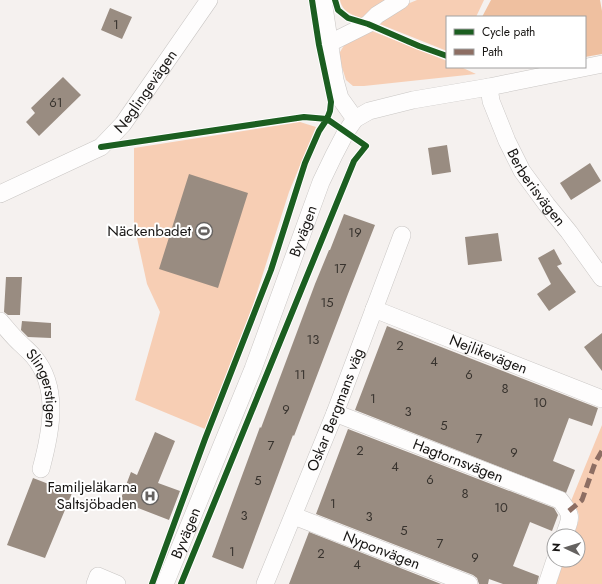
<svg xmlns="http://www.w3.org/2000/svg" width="602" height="584" font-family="Jost,sans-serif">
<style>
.green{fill:#f7ceb4}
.forest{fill:#efc0a0}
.building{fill:#998c81}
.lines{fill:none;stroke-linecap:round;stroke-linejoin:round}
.minor-casing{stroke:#c9c6c4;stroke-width:18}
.minor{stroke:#fefdfd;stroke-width:17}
.quiet{stroke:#8d6e63;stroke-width:5;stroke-dasharray:10 5;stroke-linecap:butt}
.cycleway-casing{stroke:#fff;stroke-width:8}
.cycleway{stroke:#1b5e20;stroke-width:6}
.labels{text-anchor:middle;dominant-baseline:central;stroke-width:4;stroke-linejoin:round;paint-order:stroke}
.number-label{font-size:13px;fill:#38332e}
.street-label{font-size:15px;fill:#171513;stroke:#fff}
.poi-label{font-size:15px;fill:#171513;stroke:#fff;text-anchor:end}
</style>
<rect width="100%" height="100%" fill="#f5f1ef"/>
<path class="green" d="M340 0H388L363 19C353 15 342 12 340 0Z
M417 0H484L476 17H447V51L377 23 400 7Z
M367 29 447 61V67H461L476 74 364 86H353L346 80 339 58 340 52 346 42Z
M300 122 316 127 289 192 252 308 205 429 135 400 160 312 147 284 134 224V148Z
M602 425V584H554L564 560H578V536H573C579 520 583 515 571 501Z"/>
<path class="forest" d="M491 0H600L602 11V54L585 57V17H482Z"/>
<path class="building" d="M110 8 132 17 122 39 101 30Z
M63 77 81 95 39 136 26 122 35 113 31 108Z
M447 145 451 172 432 175 428 148Z
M590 163 601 181 571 200 560 183Z
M189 174 248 193 218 288 159 269Z
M344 214 375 225 348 294 294 436 293 435 243 569 212 557 260 427 261 428 315 284 329 250H330Z
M498 233 502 261 468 265 465 237Z
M554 249 562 264 557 266 576 292 549 311 537 294 551 284 538 258Z
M6 277H22L20 315H8L4 312Z
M22 321 51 323V338L28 337 21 330Z
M387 326 598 408 592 426 569 418 553 461 575 470 566 493 355 410Z
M602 333V371L584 347Z
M348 429 554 508 558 515 552 531 530 522 513 566 539 576 537 584H503L489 579 488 584H479L477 578 473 575 316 514Z
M155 432 175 441 158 483 180 491 169 520 120 501 131 472 137 475Z
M33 478 72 493 45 558 7 545Z
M309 532 441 584H289Z"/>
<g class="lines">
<g class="minor-casing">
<g id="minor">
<path d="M323 0 335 80 340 98 355 119"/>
<path d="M330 43 368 24 377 15 401 0"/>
<path id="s1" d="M489 87 491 101 507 141 522 171 547 205 569 232 602 278"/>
<path id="s2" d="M0 194 101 147 123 124 209 0"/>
<path id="s3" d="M374 309 602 399"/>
<path id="s4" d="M0 321C7 329 13 337 21 344 25 348 30 352 34 357 60 388 51 432 41 469"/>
<path id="s5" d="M335 413 560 500C573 516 571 517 564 536"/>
<path id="s6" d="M294 516 469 584"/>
<path d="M95 584 98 576 117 584"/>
<path id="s7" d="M165 584 253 369 321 182 334 155 346 132 355 119 369 111 413 100 489 87 602 64"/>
<path id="s8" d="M265 584 335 413 402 235"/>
<path d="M547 584 555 560"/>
</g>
</g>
<use href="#minor" class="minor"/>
<path class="quiet" d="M569 511 582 500 595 463 602 451"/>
<g class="cycleway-casing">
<path id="cycleway" d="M335 0 338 10 348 18 368 24 419 46 447 56
M101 147 304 117 327 119 366 146 354 161 181 584
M152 584 205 439 271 270 305 163 319 131 327 119 330 111 331 102 319 45 312 0"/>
</g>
<use href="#cycleway" class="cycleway"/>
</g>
<defs>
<g id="stadium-ring" transform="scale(0.9)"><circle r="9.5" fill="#fff" stroke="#656260" stroke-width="1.5"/><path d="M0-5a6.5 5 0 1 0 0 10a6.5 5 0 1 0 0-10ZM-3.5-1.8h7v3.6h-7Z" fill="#656260"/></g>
<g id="hospital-ring" transform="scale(0.9)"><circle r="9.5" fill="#fff" stroke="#656260" stroke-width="1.5"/><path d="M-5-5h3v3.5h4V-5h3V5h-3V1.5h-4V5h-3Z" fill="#656260"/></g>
</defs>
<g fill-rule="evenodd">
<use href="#stadium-ring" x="204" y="231"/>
<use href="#hospital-ring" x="150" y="496"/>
</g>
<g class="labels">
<g class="number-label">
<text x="116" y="24">1</text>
<text x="56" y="102">61</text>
<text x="355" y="232">19</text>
<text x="340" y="268">17</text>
<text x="327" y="302">15</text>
<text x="313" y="339">13</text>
<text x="400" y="345">2</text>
<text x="434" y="361">4</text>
<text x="300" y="374">11</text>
<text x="469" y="374">6</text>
<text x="505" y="388">8</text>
<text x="373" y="398">1</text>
<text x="540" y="402">10</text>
<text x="286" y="409">9</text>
<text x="408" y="411">3</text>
<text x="444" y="425">5</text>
<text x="479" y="438">7</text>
<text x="271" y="445">7</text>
<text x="360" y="450">2</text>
<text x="514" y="452">9</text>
<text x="395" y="466">4</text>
<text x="430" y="479">6</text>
<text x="258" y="480">5</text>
<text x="465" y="493">8</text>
<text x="333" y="503">1</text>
<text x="501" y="507">10</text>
<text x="244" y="515">3</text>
<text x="369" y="516">3</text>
<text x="404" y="530">5</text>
<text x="440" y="543">7</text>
<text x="232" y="551">1</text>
<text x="321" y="553">2</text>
<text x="475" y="557">9</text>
<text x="357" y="564">4</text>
</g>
<g class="street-label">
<text stroke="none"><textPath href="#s2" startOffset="183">Neglingevägen</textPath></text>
<text stroke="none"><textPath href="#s1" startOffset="112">Berberisvägen</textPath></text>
<text stroke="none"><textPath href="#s7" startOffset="379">Byvägen</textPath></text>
<text stroke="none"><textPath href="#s3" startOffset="123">Nejlikevägen</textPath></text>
<text stroke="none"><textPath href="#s4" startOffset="83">Slingerstigen</textPath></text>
<text stroke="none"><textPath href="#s8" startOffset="188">Oskar Bergmans väg</textPath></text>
<text stroke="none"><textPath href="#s5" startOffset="132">Hagtornsvägen</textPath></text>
<text stroke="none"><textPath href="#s7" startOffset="55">Byvägen</textPath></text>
<text stroke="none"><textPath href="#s6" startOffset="94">Nyponvägen</textPath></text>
</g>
<g class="poi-label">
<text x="191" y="231">Näckenbadet</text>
<text x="137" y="487">Familjeläkarna<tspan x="137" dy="17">Saltsjöbaden</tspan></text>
</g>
</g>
<rect x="446" y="16" width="140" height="52" fill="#ffffff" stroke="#a2a1a1"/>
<rect x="454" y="29" width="20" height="6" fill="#1b5e20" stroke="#a2a1a1"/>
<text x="482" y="36" font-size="12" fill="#171513">Cycle path</text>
<rect x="454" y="49" width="20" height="6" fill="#8d6e63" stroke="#a2a1a1"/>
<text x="482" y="56" font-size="12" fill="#171513">Path</text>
<g transform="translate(566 548) rotate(274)"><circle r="19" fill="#ffffff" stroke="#a2a1a1"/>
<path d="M0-3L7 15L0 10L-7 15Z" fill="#656260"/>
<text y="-6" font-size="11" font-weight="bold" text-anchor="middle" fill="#171513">N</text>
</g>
</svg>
